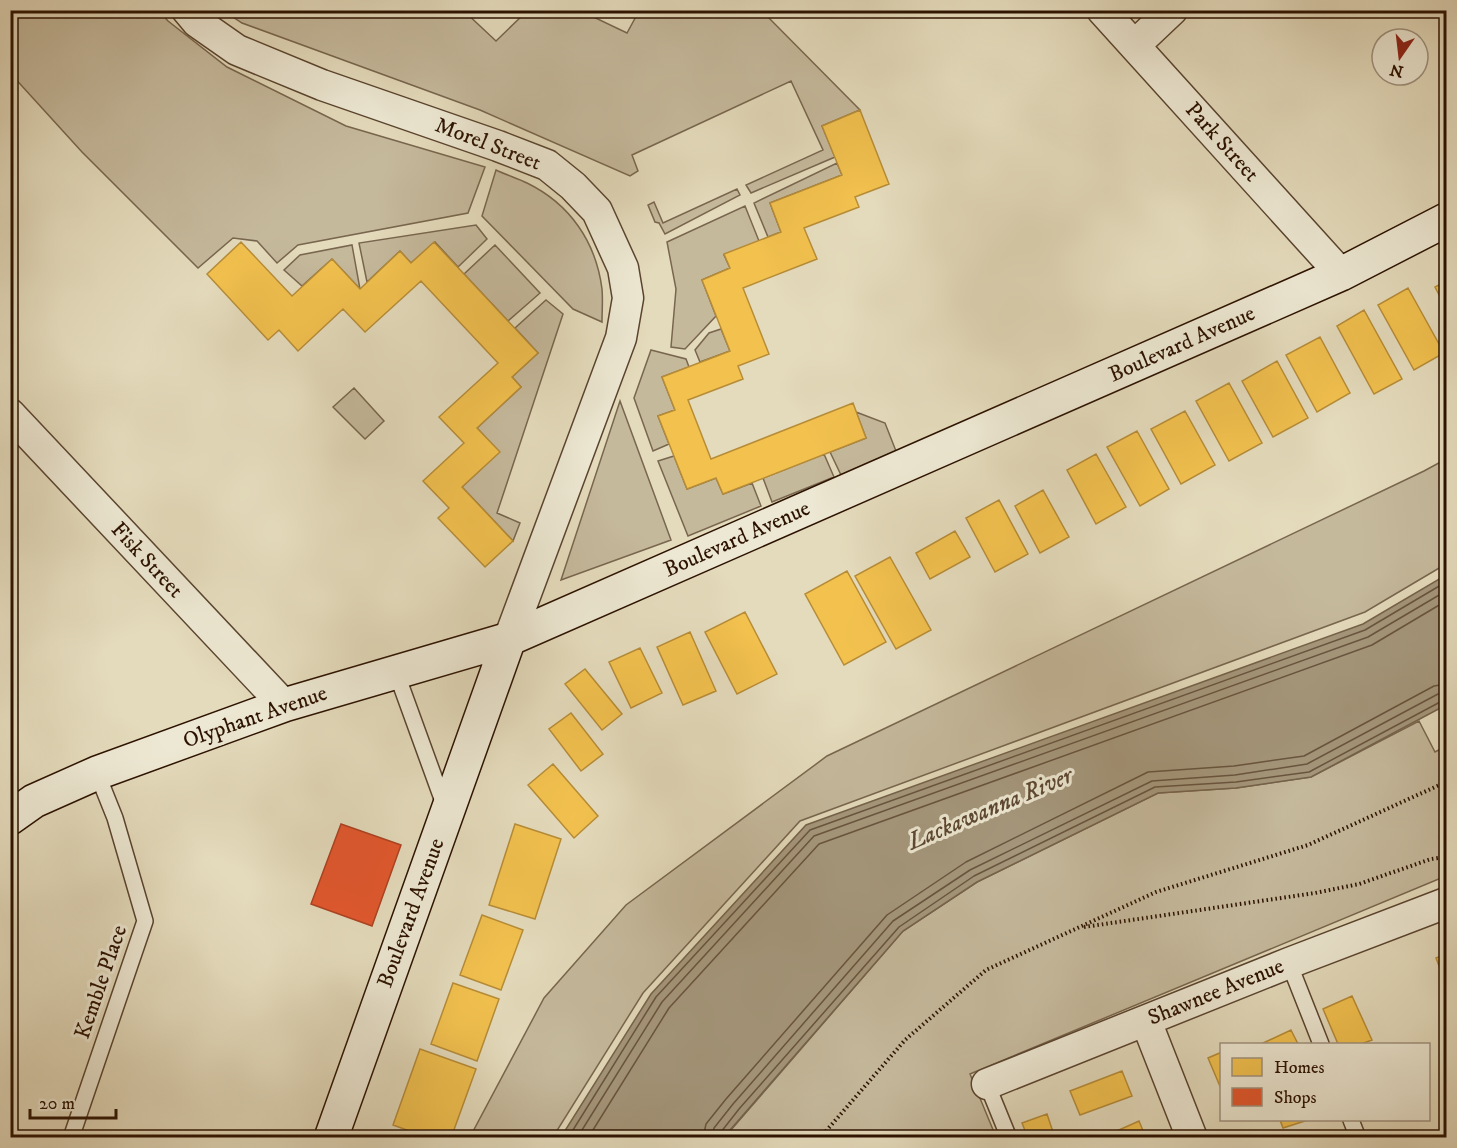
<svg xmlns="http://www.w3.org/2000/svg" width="1457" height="1148" font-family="'IM FELL DW Pica',serif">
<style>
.green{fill:#c5b99c;stroke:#78664e;stroke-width:1.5}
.water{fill:#a5977c;stroke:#75624a;stroke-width:1.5}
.homes{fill:#f2c14e;stroke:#b78c37;stroke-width:1.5}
.shops{fill:#e4572e;stroke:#ad4220;stroke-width:1.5}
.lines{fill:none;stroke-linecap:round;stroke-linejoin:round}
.shore{stroke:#68543e;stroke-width:1.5}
.lane-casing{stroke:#5a442f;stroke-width:18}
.street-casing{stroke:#5a442f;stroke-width:33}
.secondary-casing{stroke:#2c1200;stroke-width:36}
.path{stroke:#2c1200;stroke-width:4;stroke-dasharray:1.5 3;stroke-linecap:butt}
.lane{stroke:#ede8d3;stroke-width:15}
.street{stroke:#ede8d3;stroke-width:30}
.secondary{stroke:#ede8d3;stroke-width:33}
.labels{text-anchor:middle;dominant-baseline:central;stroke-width:6;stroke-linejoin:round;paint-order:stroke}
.street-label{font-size:22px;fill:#2c1200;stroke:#ede8d3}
.water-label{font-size:24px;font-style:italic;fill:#5c4732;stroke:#ede8d3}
</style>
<rect width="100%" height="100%" fill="#e4dbbc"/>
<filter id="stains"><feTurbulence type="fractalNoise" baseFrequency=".00333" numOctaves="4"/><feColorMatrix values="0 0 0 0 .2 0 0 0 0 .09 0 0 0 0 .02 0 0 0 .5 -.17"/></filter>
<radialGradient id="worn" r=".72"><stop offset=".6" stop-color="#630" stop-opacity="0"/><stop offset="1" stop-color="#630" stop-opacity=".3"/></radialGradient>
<path class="green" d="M11 10 159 11 168 21 227 67 346 126 485 167 468 213 298 245 277 263 257 241 233 238 198 268 82 152 11 74Z
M224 11H464L496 41 527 11H581L627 33 639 11H762L860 110 822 126 835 157 751 193 746 185 823 150 791 81 632 155 638 171 630 176 480 110 242 23Z
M837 163 842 175 770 203 781 232 768 237 754 203Z
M496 170C506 175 517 178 527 183 570 204 596 242 602 289 603 300 602 311 602 322L573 309 482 216Z
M737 189 740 195 665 234 659 223 655 222 648 205 654 202 663 223Z
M745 206 759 241 724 255 730 268 702 280 716 316 685 349 671 347 676 289 667 242Z
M476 225 487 239 458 267 435 242 411 263 400 251 367 282 359 243Z
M352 245 360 289 332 259 302 286 284 270 300 255Z
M495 245 540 293 508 321 464 274Z
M546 300 563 314 497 513 520 523 513 541 462 487 499 452 477 428 521 387 512 377 538 353 515 328Z
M721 329 730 351 700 362 695 350 709 333Z
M651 350 686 359 689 367 662 377 675 410 658 416 669 444 653 451 634 398Z
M354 388 384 421 365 439 333 407Z
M620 401 671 540 561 580Z
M856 412 885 423 896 451 841 475 830 452 866 438Z
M824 454 834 477 772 502 763 478Z
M674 456 687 489 716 478 723 494 752 483 761 506 688 536 658 461Z
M1446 459V564L1365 612 800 821 643 993 553 1137H470L544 998 626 905 827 756 1424 471Z
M1419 721 1435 752 1446 746V876L970 1074 996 1137 724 1138 903 931 977 882 1158 793 1236 788 1311 777Z"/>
<path class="water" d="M1446 575V705L1311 777 1236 788 1158 793 977 882 903 931 724 1137H561L651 994 806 825 1363 624Z"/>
<path class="homes" d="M860 110 889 184 855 197 859 207 804 228 817 259 743 288 769 354 738 366 743 379 688 400 711 459 853 403 866 438 723 494 716 478 687 489 658 416 675 410 662 377 730 351 702 280 730 268 724 254 781 232 770 203 842 175 822 126Z
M241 242 292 296 332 259 360 289 400 251 411 263 434 242 538 353 512 377 521 387 477 428 500 452 462 487 513 541 485 567 438 518 449 508 423 481 464 443 439 417 498 363 421 281 365 332 343 309 298 351 279 330 268 340 207 274Z
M1446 281V308L1435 287Z
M1408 288 1444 353 1414 370 1378 305Z
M1364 310 1402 379 1374 394 1337 326Z
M1320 337 1350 393 1317 412 1286 355Z
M1277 361 1308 418 1273 437 1242 381Z
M1229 383 1262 443 1229 461 1196 401Z
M1185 411 1215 465 1181 484 1151 429Z
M1137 431 1169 489 1140 506 1107 447Z
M1096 454 1126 507 1096 524 1067 470Z
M1043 490 1069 537 1040 553 1015 506Z
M999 500 1028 554 995 572 966 518Z
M955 531 970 557 930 579 916 553Z
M890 557 931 630 896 649 855 576Z
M847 571 886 642 844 665 805 594Z
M745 612 777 674 737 694 705 632Z
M690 632 716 691 683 705 657 647Z
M640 648 662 693 631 708 609 662Z
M585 669 622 714 602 730 565 684Z
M571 713 603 754 581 771 549 729Z
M553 764 598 816 574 838 528 785Z
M515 824 561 839 535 919 489 905Z
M482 915 523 930 501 990 460 975Z
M1446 954V984L1436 958Z
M453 983 499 999 477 1061 431 1044Z
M1352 996 1372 1040 1361 1044H1338L1323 1009Z
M1291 1030 1298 1044H1261Z
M420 1049 476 1069 451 1138H429L393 1125Z
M1222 1052V1091L1208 1058Z
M1122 1071 1132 1096 1080 1115 1070 1091Z
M1047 1114 1055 1138H1028L1022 1123Z
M1280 1120H1308L1283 1128Z
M1139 1121 1146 1138H1101Z"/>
<path class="shops" d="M341 824 401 845 372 926 311 904Z"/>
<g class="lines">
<path class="shore" d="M568 1138 656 997 810 830 1365 630 1446 582
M577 1138 662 1002 814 836 1368 637 1446 591
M588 1138 669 1008 819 844 1372 645 1446 601
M703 1138 706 1124 726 1099 887 915 966 862 1148 772 1234 766 1304 756 1434 686 1446 684
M712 1138 714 1128 733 1104 893 921 970 870 1152 781 1235 775 1307 764 1438 694 1446 693
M720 1138 721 1132 739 1109 899 927 974 876 1155 787 1236 782 1309 772 1442 701 1446 700"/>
<g class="lane-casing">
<path id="lane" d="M396 672 445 807
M1289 963 1321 1044
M987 1084 1009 1138
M1351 1120 1358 1138
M71 1138 145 921 115 818 97 773"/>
</g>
<g class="street-casing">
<path id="street" d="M187 10 197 22 237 50 322 85 498 146 547 165 573 186 597 211 623 268 628 298 621 338 509 639
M1102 10 1341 274
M1135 45 1172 10
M10 414 284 705
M1146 1021 1192 1138
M987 1084 1289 963 1446 903"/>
</g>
<g class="secondary-casing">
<path id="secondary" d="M10 818 34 801 97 773 284 705 509 639 1341 274 1446 220
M331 1138 509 639"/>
</g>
<path class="path" d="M1084 927 1315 893 1359 884 1431 859 1446 857
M820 1138 905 1040 986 970 1156 892 1308 845 1446 782"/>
<use href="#lane" class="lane"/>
<use href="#street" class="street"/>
<use href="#secondary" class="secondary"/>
</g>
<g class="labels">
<g class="street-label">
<text transform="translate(1222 142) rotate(48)">Park Street</text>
<text transform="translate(488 144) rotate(21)">Morel Street</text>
<text transform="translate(1182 344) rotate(-24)">Boulevard Avenue</text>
<text transform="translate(737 539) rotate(-24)">Boulevard Avenue</text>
<text transform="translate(147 560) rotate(47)">Fisk Street</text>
<text transform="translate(255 717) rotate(-19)">Olyphant Avenue</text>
<text transform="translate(411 913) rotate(-70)">Boulevard Avenue</text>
<text transform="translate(101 982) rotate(-71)">Kemble Place</text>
<text transform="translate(1216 992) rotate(-22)">Shawnee Avenue</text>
</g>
<g class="water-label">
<text transform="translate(990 809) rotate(-23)">Lackawanna River</text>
</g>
</g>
<rect width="1457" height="1148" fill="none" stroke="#e4dbbc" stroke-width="36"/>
<rect x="12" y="12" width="1433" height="1124" fill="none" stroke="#2c1200" stroke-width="3"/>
<rect x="18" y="18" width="1421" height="1112" fill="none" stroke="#2c1200" stroke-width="1.5"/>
<rect x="1220" y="1043" width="210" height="78" fill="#ede8d3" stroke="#a0927f" stroke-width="1.5"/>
<rect x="1232" y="1058" width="30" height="18" fill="#f2c14e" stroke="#a0927f" stroke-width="1.5"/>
<text x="1274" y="1073" font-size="18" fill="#2c1200">Homes</text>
<rect x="1232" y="1088" width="30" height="18" fill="#e4572e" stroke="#a0927f" stroke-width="1.5"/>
<text x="1274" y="1103" font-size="18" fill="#2c1200">Shops</text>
<g transform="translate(1400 57) rotate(194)"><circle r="28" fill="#ede8d3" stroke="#a0927f" stroke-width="1.5"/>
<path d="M0-4.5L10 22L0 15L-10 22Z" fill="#8f2418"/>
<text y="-9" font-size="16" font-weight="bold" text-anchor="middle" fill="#2c1200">N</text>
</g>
<path d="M30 1109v9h86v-9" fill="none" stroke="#2c1200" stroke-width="3"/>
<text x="39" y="1109" font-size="18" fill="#2c1200" stroke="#ede8d3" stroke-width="4.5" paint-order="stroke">20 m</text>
<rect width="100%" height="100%" filter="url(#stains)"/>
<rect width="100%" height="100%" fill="url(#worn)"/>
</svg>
